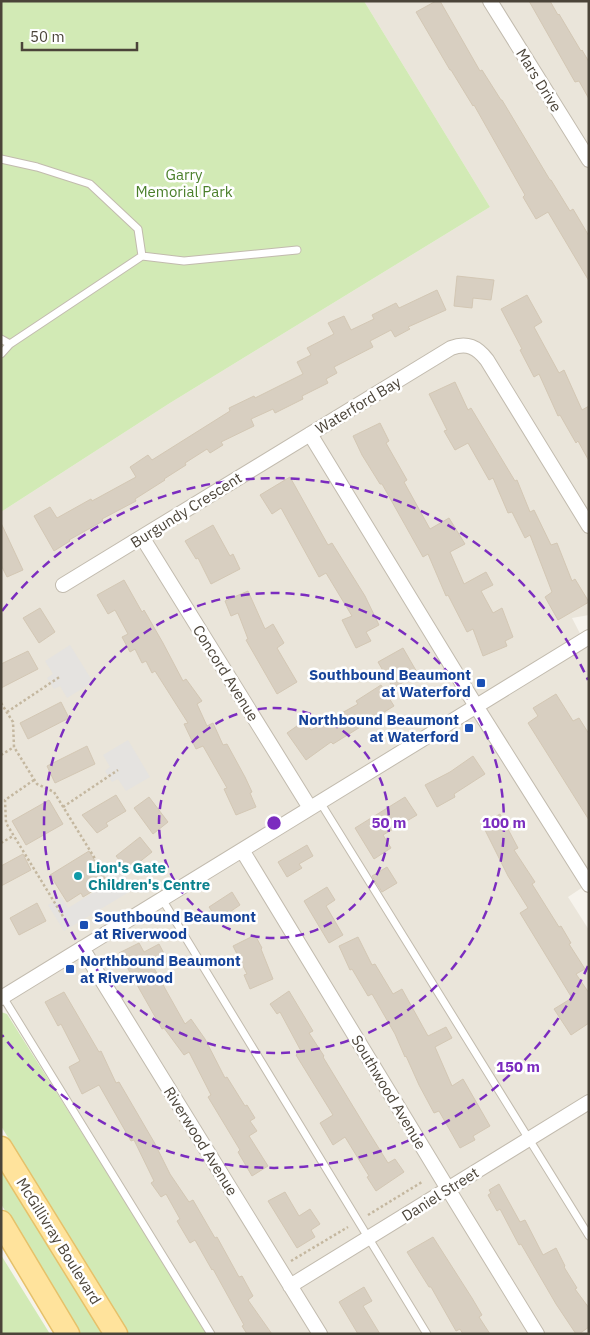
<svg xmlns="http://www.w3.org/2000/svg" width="590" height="1335" font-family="'IBM Plex Sans',sans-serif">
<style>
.residential{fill:#eae5da}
.green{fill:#d2eab5}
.parking{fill:#e5e3e0}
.building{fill:#d8cfc1;stroke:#d3c7b4}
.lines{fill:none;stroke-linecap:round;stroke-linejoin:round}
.service-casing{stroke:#c2bbae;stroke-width:9}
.minor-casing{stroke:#c2bbae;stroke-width:16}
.primary-casing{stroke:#e6c16a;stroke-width:25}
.path{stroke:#c4b79f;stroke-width:2.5;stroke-dasharray:2.5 2.5;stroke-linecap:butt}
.service{stroke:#fff;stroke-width:7}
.minor{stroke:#fff;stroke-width:14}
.primary{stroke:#ffe39c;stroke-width:22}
.ring{fill:none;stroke:#7b2cbf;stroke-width:2.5;stroke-dasharray:9 6}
.transit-dot{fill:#1a4fb4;stroke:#fff;stroke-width:2}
.culture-dot{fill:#0f9aa8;stroke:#fff;stroke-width:2}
.labels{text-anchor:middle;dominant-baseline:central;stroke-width:5;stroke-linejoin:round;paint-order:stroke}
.street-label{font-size:15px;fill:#4b4439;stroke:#fff}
.park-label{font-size:15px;fill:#4a7f2a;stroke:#fff}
.transit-label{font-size:15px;font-weight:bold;fill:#164399;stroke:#fff;text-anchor:end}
.culture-label{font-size:15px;font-weight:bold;fill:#0d838f;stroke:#fff;text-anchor:start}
.centre{fill:#7b2cbf;stroke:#fff;stroke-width:2.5}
.ring-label{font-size:15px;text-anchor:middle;font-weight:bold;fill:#7b2cbf;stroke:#fff;stroke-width:5;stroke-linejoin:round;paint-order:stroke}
</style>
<rect width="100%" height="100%" fill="#f6f3ec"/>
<path class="residential" d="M364 1H589V615L572 618 589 651V883L568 897 589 930V1334H209L1 1003V512L170 403 490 207Z"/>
<path class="green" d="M1 1H364L490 207 170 403 1 512Z
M1 1012 7 1014 209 1334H128L1 1126Z
M1 1170 22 1200 105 1334H80L1 1204Z
M1 1255 50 1334H1Z"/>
<path class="parking" d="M70 645 93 682 67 698 60 686 54 689 47 678 53 674 45 661Z
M128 740 150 777 126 791 118 779 112 782 105 771 110 767 103 755Z
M117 862 134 889 64 931 48 905 61 897 68 908 109 883 103 871Z"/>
<path class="building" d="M436 1H440L480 71 482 70 501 100H502L550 180H551L570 211 573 209 589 236V281L548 212 536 219 523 197 525 195 474 105 473 106 451 70H450L416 12Z
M529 1H550L558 15 559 14 581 51 582 50 589 62V99L579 81 575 82Z
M457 276 494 280 491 300 473 298 472 308 454 306Z
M437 290 446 310 408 327 410 329 395 337 391 330 370 341 373 347 334 367 337 373 326 379 328 383 302 396 303 399 275 413 273 409 251 419 254 426 221 442 223 445 210 453 207 449 185 463 186 465 164 479 165 480 135 499 136 501 102 519 103 521 69 540 70 541 54 551 34 516 50 507 57 518 91 499 92 501 136 477 130 467 148 455 152 460 230 411 229 408 254 396 255 398 303 374 297 362 311 355 307 348 334 334 328 323 344 316 351 330 374 319 372 315 396 303 399 308Z
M527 295 542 322 534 327 559 373 564 370 582 410 589 406V461L578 441 576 443 560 415 558 416 539 374 534 377 520 350 522 349 501 309Z
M455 382 468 410 471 408 515 481 517 480 530 512 534 510 551 545 557 543 572 581 575 579 589 602 558 620 545 597 552 592 530 535 525 538 512 512 508 513 493 478 489 480 468 443 455 450 444 431 447 430 429 394Z
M380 423 389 441 386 443 407 480 404 482 430 529 449 518 465 544 450 552 464 584 486 572 493 585 481 591 493 613 502 608 513 637 505 641 507 646 483 656 473 629 467 632 448 595 446 596 428 554 423 557 382 484H380L362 455 353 436Z
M290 477 328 545 332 543 365 596 379 625 366 632 371 641 356 648 342 620 352 616 326 573 319 577 281 508 272 514 260 495Z
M1 523 23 570 7 577 1 565Z
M213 525 230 556 233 554 240 569 211 584 198 558 196 559 185 541Z
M124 580 142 612 144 610 163 643 183 681 186 679 202 701 197 704 207 726 213 723 223 745 227 744 245 777 252 792 250 793 256 807 236 815 224 789 227 788 203 746 196 749 184 724 188 723 155 671 152 673 146 661 142 663 135 649 130 652 122 637 128 634 115 610 108 614 97 595Z
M248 591 265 629 273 624 284 643 277 648 297 682 277 694 246 640 248 639 238 613 231 616 225 601Z
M40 608 55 632 39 643 23 618Z
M403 648 418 674 393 688 378 662Z
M28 651 38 669 1 688V664Z
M381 685 394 706 333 744 331 742 306 760 287 733 304 721 311 730 358 704 356 701Z
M556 694 573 721 579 718 589 734V820L528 723 538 716 533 708Z
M61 702 69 718 28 739 20 723Z
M87 746 95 764 55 783 47 766Z
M473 756 485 774 454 794 455 797 437 807 425 785 450 772Z
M116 795 126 811 106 823 108 826 97 833 82 815Z
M149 797 168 822 153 834 134 808Z
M405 797 417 815 383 835 391 848 374 859 355 828Z
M49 800 63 824 26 845 12 821Z
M500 814 518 848 514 850 535 882 532 884 559 927 561 926 571 943 569 944 585 969 576 974 589 993V1023L571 1035 554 1009 572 998 520 913 528 908 508 876 482 824Z
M140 837 152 852 128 871 116 856Z
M307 845 313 856 299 864 302 868 287 877 278 862Z
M89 851 105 878 91 887 93 891 83 897 81 893 67 902 50 875Z
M23 854 31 870 1 886V866Z
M387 867 397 883 382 892 372 876Z
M327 887 335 900 326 906 343 935 329 943 304 901Z
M232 892 240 905 218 920 209 907Z
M37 903 46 921 19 935 10 918Z
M255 935 262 948 261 949 273 979 250 989 244 975 247 974 233 946Z
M358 937 372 965 375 964 393 994 402 989 428 1036 446 1027 452 1038 435 1047 452 1086 463 1079 490 1126 473 1136 475 1140 460 1148 439 1111 434 1113 419 1085 406 1056 405 1057 395 1034 372 994 368 996 352 969 350 970 339 946Z
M139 943 144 952 159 944 168 961 154 968 167 992 185 1024 191 1019 205 1039 225 1078 227 1077 245 1106 247 1105 255 1118 250 1121 257 1131 249 1136 268 1166 252 1176 238 1152 240 1150 208 1097 211 1095 189 1052 184 1055 164 1028 162 1029 119 953Z
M289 991 313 1031 309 1033 324 1056 323 1057 368 1131 388 1163 395 1159 404 1172 376 1191 367 1177 369 1176 345 1137 333 1145 320 1123 333 1115 296 1055 301 1051 280 1012 277 1014 270 1004Z
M64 992 99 1052 101 1051 116 1083 119 1082 154 1142 170 1174 189 1202 193 1200 215 1238 217 1237 239 1277 242 1276 253 1296 248 1300 272 1334H247L242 1326 244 1325 213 1269 212 1270 195 1240 190 1243 177 1221 180 1219 166 1194 161 1197 151 1183 154 1181 134 1140 131 1141 99 1085 82 1094 69 1067 80 1061 61 1024 58 1026 45 1002Z
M499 1184 520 1222 525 1220 543 1255 556 1248 565 1266 564 1267 577 1288 575 1289 589 1308V1327L579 1334H576L556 1304 521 1244 519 1245 500 1209 497 1211 488 1195 491 1193 489 1190Z
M285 1192 299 1216 310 1209 320 1224 311 1230 315 1237 297 1248 268 1201Z
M433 1237 472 1298 482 1315 479 1317 490 1334H463L460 1329 456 1331 431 1287H429L407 1252Z
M364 1287 372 1301 363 1306 380 1334H358L339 1302Z"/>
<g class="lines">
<g class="service-casing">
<path id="service" d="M1 159 37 167 90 184 138 229 142 256
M1 339 10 344
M1 354 10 344 142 256 184 261 297 250
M320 802 589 1236
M162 899 427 1334
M3 997 211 1334"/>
</g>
<g class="minor-casing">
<path id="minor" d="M490 1 589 160
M310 434 476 706 589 885
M142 537 310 808
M63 585 451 348C467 342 477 347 487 360L589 526
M242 850 448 1189 537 1334
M82 948 320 1334
M1 998 589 637
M290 1286 589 1102"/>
</g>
<g class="primary-casing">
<path id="primary" d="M1 1148 116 1334
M1 1222 68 1334"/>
</g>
<path class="path" d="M1 703 13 722 14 747 37 784 54 792 113 888
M7 712 61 676
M1 755 14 747
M34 780 5 800 6 823 64 918
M63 807 118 770
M1 843 13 836
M368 1215 422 1182
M291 1261 348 1227"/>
<use href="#service" class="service"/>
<use href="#minor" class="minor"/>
<use href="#primary" class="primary"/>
</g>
<g class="ring">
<circle cx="274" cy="823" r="115"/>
<circle cx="274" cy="823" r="230"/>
<path d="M588 966A345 345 0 0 1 2 1035M2 611A345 345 0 0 1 588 680"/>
</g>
<g class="transit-dot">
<rect x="476" y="678" width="10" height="10" rx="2.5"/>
<rect x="464" y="723" width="10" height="10" rx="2.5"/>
<rect x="79" y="920" width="10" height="10" rx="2.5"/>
<rect x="65" y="964" width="10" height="10" rx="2.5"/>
</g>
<circle class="culture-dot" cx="78" cy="876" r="5"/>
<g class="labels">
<g class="street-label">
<text transform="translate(539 80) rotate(58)">Mars Drive</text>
<text transform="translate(358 405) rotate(-31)">Waterford Bay</text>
<text transform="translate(186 510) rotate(-32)">Burgundy Crescent</text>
<text transform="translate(226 673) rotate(58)">Concord Avenue</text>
<text transform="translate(389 1092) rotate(59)">Southwood Avenue</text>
<text transform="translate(201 1141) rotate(58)">Riverwood Avenue</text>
<text transform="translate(440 1194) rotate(-32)">Daniel Street</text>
<text transform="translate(59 1241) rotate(58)">McGillivray Boulevard</text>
</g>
<g class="park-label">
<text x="184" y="174">Garry<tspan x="184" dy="17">Memorial Park</tspan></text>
</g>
<g class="transit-label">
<text x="471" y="674">Southbound Beaumont<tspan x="471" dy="17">at Waterford</tspan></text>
<text x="459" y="719">Northbound Beaumont<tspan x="459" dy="17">at Waterford</tspan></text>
<text x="94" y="916" text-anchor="start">Southbound Beaumont<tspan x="94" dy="17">at Riverwood</tspan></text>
<text x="80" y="960" text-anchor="start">Northbound Beaumont<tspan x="80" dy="17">at Riverwood</tspan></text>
</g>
<g class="culture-label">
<text x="88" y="867">Lion's Gate<tspan x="88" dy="17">Children's Centre</tspan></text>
</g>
</g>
<circle cx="274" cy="823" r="8" class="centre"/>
<g class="ring-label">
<text x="389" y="828">50 m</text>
<text x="504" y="828">100 m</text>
<text x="518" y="1072">150 m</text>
</g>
<rect width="590" height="1335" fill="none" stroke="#4b4439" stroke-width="5"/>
<path d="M22 42v8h115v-8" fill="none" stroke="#4b4439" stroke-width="2.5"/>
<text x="30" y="42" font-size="15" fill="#4b4439" stroke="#ffffff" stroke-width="4" paint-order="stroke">50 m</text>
</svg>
